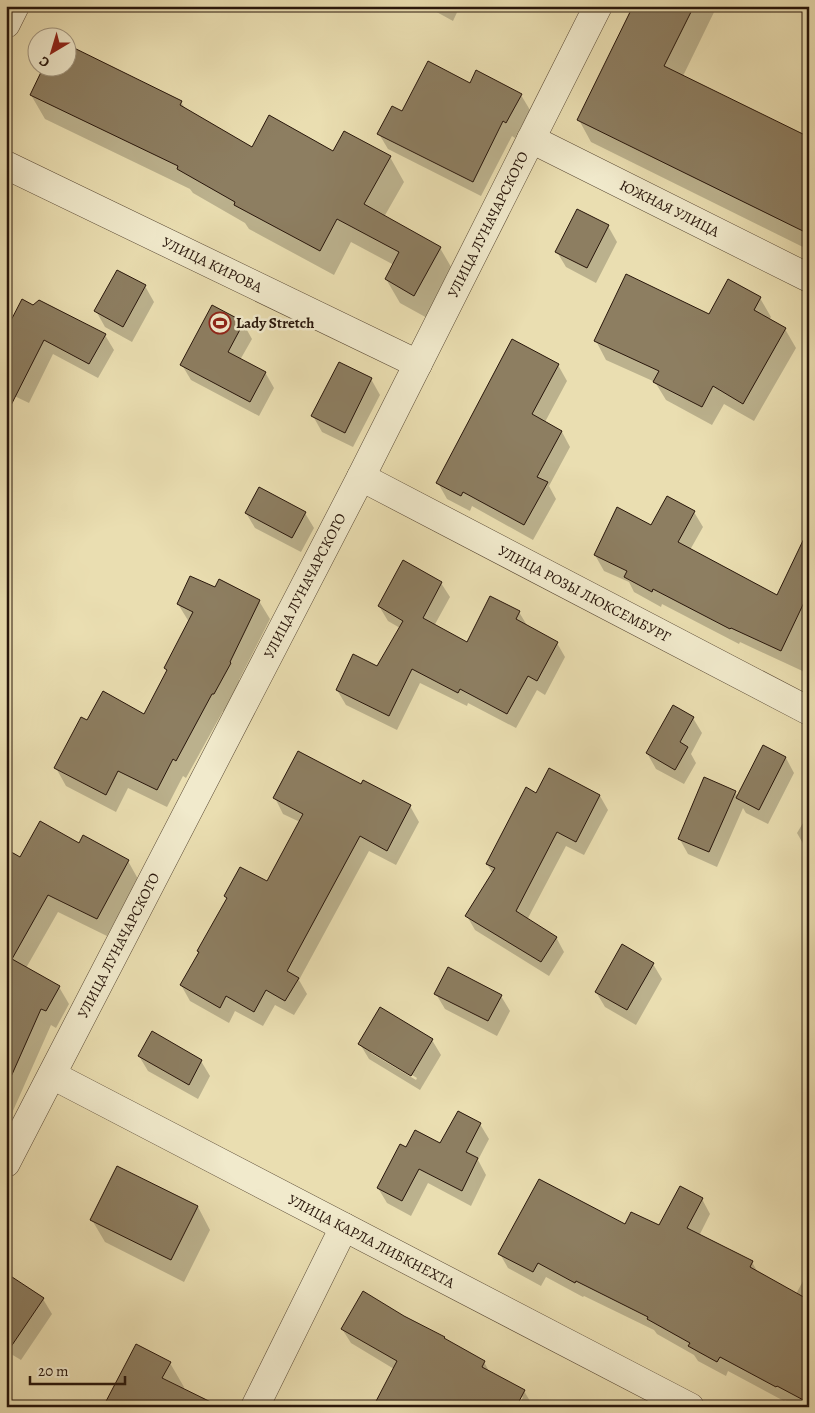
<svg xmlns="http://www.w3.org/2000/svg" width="815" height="1413" font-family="Alegreya,serif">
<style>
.shadow{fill:#0003;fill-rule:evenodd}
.building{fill:#8d7e61;stroke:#28160b}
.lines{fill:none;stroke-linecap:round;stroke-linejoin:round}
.minor-casing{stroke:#584834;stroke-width:29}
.tertiary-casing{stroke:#584834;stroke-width:29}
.minor{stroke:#f1eacc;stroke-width:28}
.tertiary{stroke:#f1eacc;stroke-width:28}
.labels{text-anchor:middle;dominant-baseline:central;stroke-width:5;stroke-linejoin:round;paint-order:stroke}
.street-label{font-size:15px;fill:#28160b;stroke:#f1eacc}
.poi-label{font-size:15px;font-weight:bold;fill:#28160b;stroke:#f1eacc;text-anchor:start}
</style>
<rect width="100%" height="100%" fill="#eadeb1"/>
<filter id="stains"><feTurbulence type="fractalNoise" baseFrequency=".004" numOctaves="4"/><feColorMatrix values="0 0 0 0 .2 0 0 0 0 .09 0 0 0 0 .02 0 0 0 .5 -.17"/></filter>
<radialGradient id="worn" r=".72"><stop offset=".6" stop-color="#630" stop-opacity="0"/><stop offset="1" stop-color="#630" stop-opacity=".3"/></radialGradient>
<path class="shadow" d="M430 6H460L453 21 433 10Z
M556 6H567L565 11Z
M635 6H717L683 76 809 139V250L591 142 579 120Z
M68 47 181 102 186 110 252 149 334 153 390 157 404 182 384 217 440 248 454 272 429 319 400 303 386 279 394 265 351 242 334 275 249 229 245 223 193 193 190 189 45 119 31 95 44 68H68Z
M470 85 521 95 530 110 515 138 512 136 481 196 388 149 379 134Z
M578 211 608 226 617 242 596 283 566 267 557 252Z
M145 286 154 302 132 342 105 327 96 311Z
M760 298 771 317 769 320 785 329 796 348 754 421 724 404 712 425 666 400 655 382 606 360 596 341 709 316Z
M243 323 252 339 240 360 265 372 274 388 259 416 191 380 182 365Z
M6 328 105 335 114 350 98 378 53 354 29 403 6 392Z
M558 365 567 381 545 422 562 432 570 447 549 486 556 499 533 540 472 506 470 511 447 499 438 483Z
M371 379 380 395 353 447 322 432 313 416Z
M694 512 703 527 690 550 778 596 809 566V674L740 642 739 644 662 604 661 607 634 592 629 582 604 571 595 555 652 526Z
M246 513H305L314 528 301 552 255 528Z
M441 583 450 597 434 626 467 643 519 612 528 627 557 643 565 657 545 695 537 690 516 728 468 703 467 706 420 683 397 730 346 705 337 690 378 668 400 628 388 621 379 606Z
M215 589 259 601 270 619 239 680 240 681 225 712 223 711 186 778 183 776 167 807 128 788 116 812 66 786 56 768 88 722 145 715 168 672 165 668 189 622 178 604Z
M693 718 702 733 691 754 696 763 684 784 656 769 647 753Z
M786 758 794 773 768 824 746 813 743 808 717 867 688 854 679 838 735 792 738 797Z
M361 786 410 806 419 822 396 865 369 851 299 980 307 994 294 1015 275 1005 263 1026 235 1011 229 1023 190 1001 181 985 199 953 198 951 228 899 226 896 267 882 300 822 283 814 275 798Z
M537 794 600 796 608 810 584 855 566 846 527 920 556 937 564 952 549 976 475 930 467 916 493 874 487 864Z
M809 813V849L805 847 797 833Z
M79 845 128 861 138 879 107 936 58 912 26 968 59 987 69 1004 56 1028 51 1025 12 1113 6 1124V851L20 859Z
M653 964 662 979 636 1025 605 1007 596 992Z
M436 994 501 996 510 1011 497 1036 445 1009Z
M432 1040 441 1055 420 1090 369 1059 360 1044ZM371 1050 417 1078 416 1080 371 1053Z
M139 1056 201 1061 210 1076 198 1099 148 1071Z
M480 1124 489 1139 478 1160 486 1175 471 1206 428 1183 411 1216 387 1203 378 1188 407 1149 441 1145Z
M118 1167 198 1207 210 1230 184 1282 105 1242 92 1220Z
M702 1199 710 1214 699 1236 752 1262 758 1273 796 1294 809 1270V1407H798L785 1400 784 1401 728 1371 726 1376 698 1361 694 1355 657 1334 654 1330 584 1296 583 1297 546 1277 541 1286 508 1268 500 1254 626 1226 660 1227Z
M43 1299 52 1314 21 1360 6 1351Z
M403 1317 484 1362 490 1373 524 1391 533 1406 532 1407H518L523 1397 394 1369 351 1343 342 1329Z
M170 1363 184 1387 183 1390 104 1407Z"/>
<path class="building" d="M633 6H694L664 66 809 137V234L577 120Z
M68 45 182 101 180 105 252 147 269 115 333 151 344 131 391 156 364 204 441 247 414 296 385 279 399 252 337 219 320 251 234 205 235 202 177 169 178 166 30 95 43 68H68Z
M428 61 470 83 476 70 522 94 506 123 503 121 473 182 377 134 392 106 402 111Z
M577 209 609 225 587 268 555 252Z
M117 270 146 285 123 327 94 311Z
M626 274 709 314 728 279 761 297 754 310 786 328 743 404 713 386 702 407 653 382 659 371 594 341Z
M22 299 33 305 39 300 106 334 89 364 44 340 6 415V330Z
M212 305 244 322 228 352 266 372 250 402 180 365Z
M512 339 559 364 532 414 562 431 537 477 548 482 524 525 463 492 461 496 436 483Z
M339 362 372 378 345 433 311 416Z
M259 487 306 512 292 538 245 513Z
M667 496 695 511 678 542 777 595 809 528V592L781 651 731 628 730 629 653 589 652 592 624 577 627 571 594 555 617 507 651 525Z
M403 560 442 582 423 618 467 642 490 596 520 611 516 619 558 642 537 681 528 676 507 714 460 689 458 693 412 669 389 716 336 690 353 654 377 666 403 621 378 606Z
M190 576 215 587 219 579 260 600 230 662 231 663 214 694H212L176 761 173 759 157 790 118 771 106 795 54 768 81 717 87 720 103 691 144 714 167 670 164 668 193 612 177 604Z
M673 705 694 717 680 742 688 747 675 770 646 753Z
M763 745 786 757 759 810 736 798Z
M298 751 361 784 363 780 411 805 387 851 360 836 287 971 299 978 285 1001 266 990 254 1012 226 996 220 1008 180 985 199 952 197 951 227 898 224 896 240 867 267 881 303 814 273 798Z
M549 768 600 795 576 842 557 832 516 911 557 937 541 962 465 916 495 868 486 864 526 787 536 793Z
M704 777 736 791 709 852 678 839Z
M40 821 79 843 83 835 129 860 97 919 48 895 12 959 60 986 46 1011 41 1009 6 1088V849L20 857Z
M622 944 654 963 627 1010 595 992Z
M448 967 502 995 488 1021 434 994Z
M380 1007 433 1039 411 1076 358 1044Z
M152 1031 202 1060 189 1085 138 1056Z
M458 1111 481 1123 466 1152 478 1158 462 1191 419 1169 402 1201 377 1188 400 1144 406 1147 415 1130 440 1143Z
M117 1166 198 1206 171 1260 90 1220Z
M539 1179 625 1224 631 1212 659 1225 680 1186 703 1198 687 1228 753 1261 750 1267 809 1300V1403L777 1386 776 1387 720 1357 717 1362 688 1346 690 1343 647 1319 648 1317 576 1281 575 1283 538 1263 533 1272 498 1254Z
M6 1273 44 1298 6 1354Z
M363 1291 404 1316 445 1337 444 1338 485 1361 482 1367 525 1390 516 1407H373L397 1361 341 1329Z
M136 1344 171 1362 162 1378 221 1407H103Z"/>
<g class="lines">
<g class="minor-casing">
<g id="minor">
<path d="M6 24 15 6"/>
<path id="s1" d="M361 477 809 711"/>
<path id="s2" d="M52 1075 690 1407"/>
<path d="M255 1407 344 1227"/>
</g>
</g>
<g class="tertiary-casing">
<g id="tertiary">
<path id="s3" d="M531 139 809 278"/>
<path id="s4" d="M6 165 418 364"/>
<path id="s5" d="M6 1163 361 477 598 6"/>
</g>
</g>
<use href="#minor" class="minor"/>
<use href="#tertiary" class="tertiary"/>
</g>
<defs>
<g id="stadium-ring" transform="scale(1.125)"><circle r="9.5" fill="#f1eacc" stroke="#8f2418" stroke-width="1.5"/><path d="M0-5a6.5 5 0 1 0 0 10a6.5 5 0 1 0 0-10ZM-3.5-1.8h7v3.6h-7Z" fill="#8f2418"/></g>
</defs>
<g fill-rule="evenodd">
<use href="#stadium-ring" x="220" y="323"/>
</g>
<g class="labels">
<g class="street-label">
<text stroke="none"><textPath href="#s3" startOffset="155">ЮЖНАЯ УЛИЦА</textPath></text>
<text stroke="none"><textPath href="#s5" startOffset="1055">УЛИЦА ЛУНАЧАРСКОГО</textPath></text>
<text stroke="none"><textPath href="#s4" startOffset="229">УЛИЦА КИРОВА</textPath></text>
<text stroke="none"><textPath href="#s5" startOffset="650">УЛИЦА ЛУНАЧАРСКОГО</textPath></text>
<text stroke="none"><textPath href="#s1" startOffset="252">УЛИЦА РОЗЫ ЛЮКСЕМБУРГ</textPath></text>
<text stroke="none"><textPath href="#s5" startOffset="245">УЛИЦА ЛУНАЧАРСКОГО</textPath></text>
<text stroke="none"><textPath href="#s2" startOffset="360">УЛИЦА КАРЛА ЛИБКНЕХТА</textPath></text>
</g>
<g class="poi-label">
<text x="236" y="323">Lady Stretch</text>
</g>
</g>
<rect width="815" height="1413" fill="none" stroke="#eadeb1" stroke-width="25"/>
<rect x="8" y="8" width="800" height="1398" fill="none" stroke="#28160b" stroke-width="2.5"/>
<rect x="12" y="12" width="790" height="1388" fill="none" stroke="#28160b"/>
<g transform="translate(52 52) rotate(218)"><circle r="24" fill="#f1eacc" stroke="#a1957f"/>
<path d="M0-4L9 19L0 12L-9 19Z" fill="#8f2418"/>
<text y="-8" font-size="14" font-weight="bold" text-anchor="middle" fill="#28160b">С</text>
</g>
<path d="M30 1376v8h95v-8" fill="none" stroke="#28160b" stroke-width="2.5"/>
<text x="38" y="1376" font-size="15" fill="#28160b" stroke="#f1eacc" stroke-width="4" paint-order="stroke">20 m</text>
<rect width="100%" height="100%" filter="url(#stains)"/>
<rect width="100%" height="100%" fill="url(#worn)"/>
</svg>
